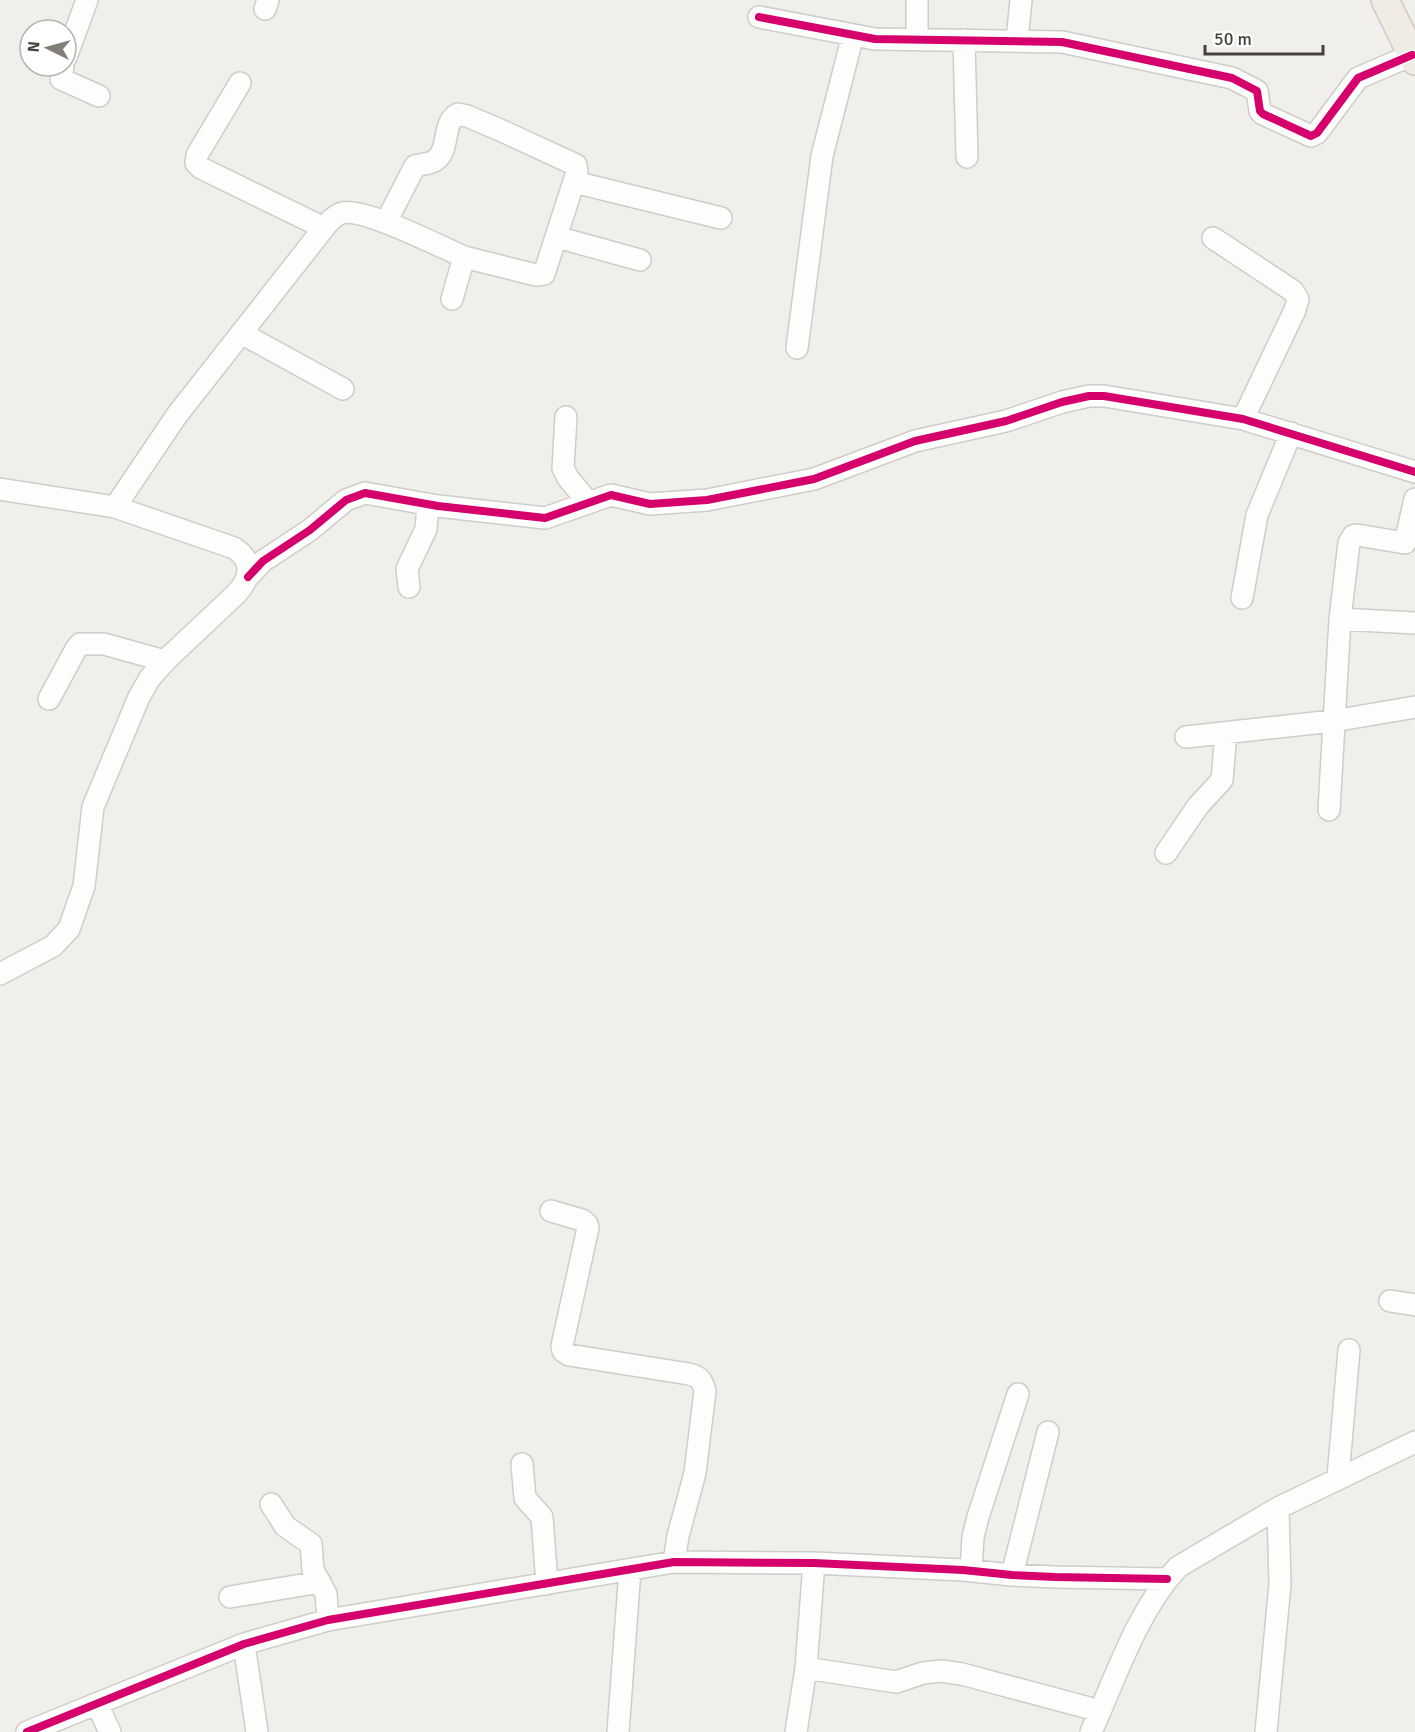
<svg xmlns="http://www.w3.org/2000/svg" width="1415" height="1732" font-family="Signika,sans-serif">
<style>
.lines{fill:none;stroke-linecap:round;stroke-linejoin:round}
.minor-casing{stroke:#cfcdca;stroke-width:24}
.major-casing{stroke:#d1cabc;stroke-width:30}
.minor{stroke:#fdfdfc;stroke-width:21}
.major{stroke:#f0ece5;stroke-width:27}
.cycleway-casing{stroke:#fff;stroke-width:11}
.cycleway{stroke:#d6006c;stroke-width:8}
</style>
<rect width="100%" height="100%" fill="#f1efec"/>
<g class="lines">
<g class="minor-casing">
<path id="minor" d="M917 0V39
M265 9 268 0
M759 17 875 39 1062 42 1232 78 1257 91 1260 111 1263 114 1311 136 1317 133 1358 78 1412 55
M964 40 967 157
M1017 40 1021 0
M66 57 87 0
M63 66 61 79 99 96
M240 83 197 155 196 163 201 168 324 228
M574 182 721 218
M386 222 415 166C421 164 429 164 434 161 451 152 441 122 458 114L467 116 500 130 576 165 577 172 544 274 536 275 464 257
M557 237 640 260
M1213 238 1293 291 1298 299 1295 310 1243 419
M241 333 343 389
M797 348 822 156 853 35
M566 417 563 468 568 478 588 502
M0 489 115 507 177 415 327 224C331 220 335 215 342 213 363 207 441 247 464 257L452 299
M248 577 263 561 310 530 346 500 365 493 438 506 545 518 611 495 650 504 707 500 814 479 915 441 1006 421 1062 402 1089 396H1104L1243 419 1415 472
M409 587 407 569 426 529 428 505
M1242 598 1257 515 1291 433
M1340 619 1415 623
M49 699 76 649 80 644H104L165 661
M1186 737 1333 721 1415 707
M1329 810 1340 619 1349 543 1353 536 1357 535 1405 543 1415 499
M1166 853 1198 806 1222 780 1226 733
M0 974 53 946 69 929 84 886 93 807 139 697 150 678 167 659 236 594C251 578 254 561 234 548L115 507
M551 1211 582 1220 587 1224 588 1228 562 1346 563 1351 569 1355 689 1374C700 1377 702 1380 705 1391L695 1473 678 1536 674 1562
M1390 1301 1415 1305
M522 1464 525 1498 542 1517 547 1584
M1338 1477 1349 1350
M271 1504 285 1526 311 1544 313 1570 326 1594 328 1620
M971 1571 973 1537 978 1517 1018 1394
M1012 1575 1048 1432
M230 1597 320 1582
M244 1644 257 1732
M806 1668 896 1682 923 1673 941 1671 962 1674 1100 1711
M97 1704 110 1732
M27 1732 244 1644 328 1620 674 1562 814 1563 963 1570 1012 1575 1055 1577 1167 1579
M618 1732 630 1570
M796 1732 806 1668 814 1563
M1091 1732C1116 1677 1137 1611 1178 1567L1278 1508 1415 1442
M1266 1732 1280 1584 1278 1508"/>
</g>
<g class="major-casing">
<path id="major" d="M1385 0 1415 61"/>
</g>
<use href="#minor" class="minor"/>
<use href="#major" class="major"/>
<g class="cycleway-casing">
<path id="cycleway" d="M759 17 875 39 1062 42 1232 78 1257 91 1260 111 1263 114 1311 136 1317 133 1358 78 1412 55
M248 577 263 561 310 530 346 500 365 493 438 506 545 518 611 495 650 504 707 500 814 479 915 441 1006 421 1062 402 1089 396H1104L1243 419 1415 472
M27 1732 244 1644 328 1620 674 1562 814 1563 963 1570 1012 1575 1055 1577 1167 1579"/>
</g>
<use href="#cycleway" class="cycleway"/>
</g>
<g transform="translate(48 48) rotate(275)"><circle r="28" fill="#ffffff" stroke="#b5b3b0" stroke-width="1.5"/>
<path d="M0-4.5L10 22L0 15L-10 22Z" fill="#827e78"/>
<text y="-9" font-size="16" font-weight="bold" text-anchor="middle" fill="#464139">N</text>
</g>
<path d="M1205 45v9h118v-9" fill="none" stroke="#464139" stroke-width="3"/>
<text x="1214" y="45" font-size="18" fill="#464139" stroke="#ffffff" stroke-width="4.5" paint-order="stroke">50 m</text>
</svg>
